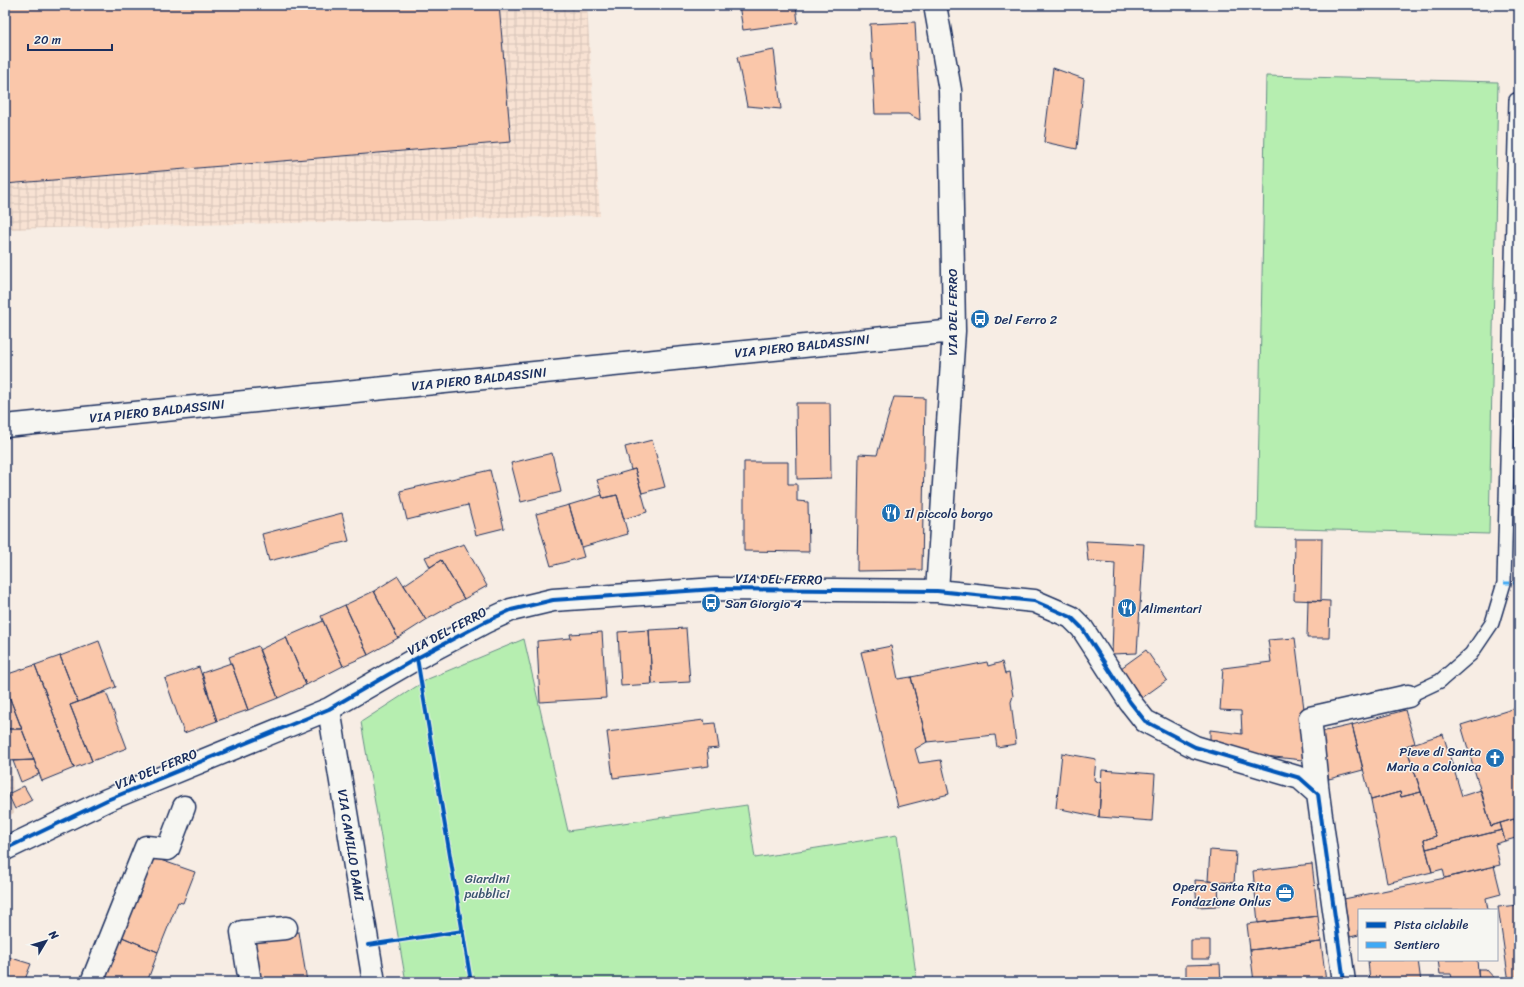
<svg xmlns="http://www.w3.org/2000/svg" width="1524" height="987" font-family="Sriracha,sans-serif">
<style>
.industrial{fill:url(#industrial-grid)}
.green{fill:#b6eeb0;stroke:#688e87}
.building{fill:#fac7aa;stroke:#1b2f5e}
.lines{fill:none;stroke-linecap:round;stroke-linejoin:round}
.lane-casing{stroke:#1b2f5e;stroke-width:16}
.street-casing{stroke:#1b2f5e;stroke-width:25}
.lane{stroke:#f6f6f2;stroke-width:13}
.street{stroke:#f6f6f2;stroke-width:22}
.quiet{stroke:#3fa9f5;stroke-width:3;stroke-dasharray:6 3;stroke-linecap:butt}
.cycleway-casing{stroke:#f6f6f2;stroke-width:6}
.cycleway{stroke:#0057b8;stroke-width:4}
.labels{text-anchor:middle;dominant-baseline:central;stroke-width:3;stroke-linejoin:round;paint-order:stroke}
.street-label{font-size:13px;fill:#1b2f5e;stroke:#f6f6f2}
.poi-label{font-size:13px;fill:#1b2f5e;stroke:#f6f6f2;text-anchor:start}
.park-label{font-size:13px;fill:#3a556e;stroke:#f6f6f2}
</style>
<defs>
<pattern id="industrial-grid" width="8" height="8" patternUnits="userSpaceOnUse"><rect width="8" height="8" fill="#f8e2d3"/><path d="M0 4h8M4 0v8" fill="none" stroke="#d4c2b8"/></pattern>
</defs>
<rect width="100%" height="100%" fill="#f7ede4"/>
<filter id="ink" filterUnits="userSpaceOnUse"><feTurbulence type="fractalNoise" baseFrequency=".025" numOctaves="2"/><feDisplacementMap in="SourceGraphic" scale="8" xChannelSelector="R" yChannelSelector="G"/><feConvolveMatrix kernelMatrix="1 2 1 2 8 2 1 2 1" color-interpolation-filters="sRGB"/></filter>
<g filter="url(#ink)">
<path class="industrial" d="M5 5H587L600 216 5 229Z
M5 661 14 813 5 818Z"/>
<path class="green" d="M1266 76 1498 82 1489 534 1257 528Z
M524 639 568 831 747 805 755 858 897 835 917 982H406L361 722 428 679Z"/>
<path class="building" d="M5 5H499L511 142 5 184Z
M739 5H796L798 23 743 30Z
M915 22 920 120 908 114H875L870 24Z
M774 50 781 109 747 106 737 57Z
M1053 68 1084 79 1077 149 1044 142Z
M894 397 925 398 922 570 857 571 859 454 877 455Z
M796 403H830L831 478 797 479Z
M652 440 665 487 642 493 635 469 631 470 625 447Z
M552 453 561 492 521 502 511 463Z
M744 462H788V484H797V501L808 502 809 552 744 551Z
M635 469 647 512 624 519 617 495 603 498 597 480Z
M490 470 504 528 476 535 468 505 407 520 400 491Z
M602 495 603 498 617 495 628 534 582 547 569 505Z
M569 505 584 557 551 566 536 514Z
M342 513 349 541 269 561 262 534Z
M1295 538H1322L1321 601 1294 600Z
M1086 541 1144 544 1137 653 1112 654 1115 563 1088 561Z
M464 544 487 586 464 599 441 560 430 567 425 557Z
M441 560 464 599 426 620 404 585Z
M398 576 426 620 398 638 374 591Z
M374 591 398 638 368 655 345 605Z
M1308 600 1330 601 1329 638H1307Z
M345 605 368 655 343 666 321 616Z
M323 621 343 666 306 685 286 637Z
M686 628 690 682 652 684 649 630Z
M649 630 652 684 621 686 618 632Z
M602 632 606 698 540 702 537 641 571 638 570 634Z
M286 637 306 685 278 698 259 650Z
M1295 638 1304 709 1303 760 1245 754 1210 742V730L1242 734 1241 711 1220 710 1223 668 1271 662 1268 640Z
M99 641 116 687 78 702 60 656Z
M258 646 278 698 248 710 229 657Z
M891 646 898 679 911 677 927 742 915 749 919 763 941 760 949 794 898 807 861 652Z
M1146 650 1167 680 1142 698 1121 668Z
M60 656 78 702 70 705 92 761 74 768 35 665Z
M987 662 988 666 1002 662 1005 674 1009 673 1013 696 1011 702 1016 744 997 747 995 735 927 742 911 677Z
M231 663 248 710 217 721 202 673Z
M35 665 74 768 42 781 5 686V675Z
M199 667 217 721 184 733 165 679Z
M5 686 22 729H5Z
M106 692 127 748 92 761 70 705Z
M1519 707V834L1514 819 1491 826 1461 725Z
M1405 710 1415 743 1406 746 1421 792 1401 797 1400 792 1371 800 1352 725Z
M704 720 705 724 715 723 719 748 707 749 709 766 613 778 607 732Z
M1352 725 1363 770 1329 779 1317 733Z
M5 729H22L34 760 5 761Z
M1443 734 1462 796 1481 790 1491 826 1500 823 1502 830 1426 849 1424 840 1436 836 1406 746Z
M1062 753 1096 759 1094 780 1101 783 1099 817 1056 808Z
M34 760 39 774 21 782 13 761Z
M1102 770 1155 774 1152 821 1099 817Z
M24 786 32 800 15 809 8 794Z
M1400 792 1401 797 1421 792 1436 836 1424 840 1432 872 1387 883 1371 800Z
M1514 819 1519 837 1505 841 1500 823Z
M1502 830 1505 841 1495 844 1500 865 1445 878 1443 869 1432 872 1426 849Z
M1210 850 1236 852 1234 883 1208 881Z
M146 855 195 872 183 903 178 902 158 952 115 934Z
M1312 864 1318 916 1258 923 1253 871Z
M1494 866 1501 894 1486 898 1488 910H1359V935L1350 937 1344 899 1445 878Z
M1519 866V881H1518L1516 867Z
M1195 880 1218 882 1219 906 1197 907Z
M1519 905V982H1509L1498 907Z
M1318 916 1321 942 1250 950 1247 924Z
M299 932 307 982H255L248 940Z
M115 934 158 952 147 982H97Z
M1191 940H1210V959H1191Z
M1321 942 1326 982H1254L1250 950Z
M5 956 31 964 24 982H5Z
M1368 960H1418L1421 982H1370Z
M1438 960H1477L1479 982H1453L1451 974H1440Z
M1220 964 1221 982H1186V965Z
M1478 969H1486L1496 980 1508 979 1509 982H1479Z
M1018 980 1019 982H1004Z"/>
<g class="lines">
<g class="lane-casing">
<path id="lane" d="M1408 696 1440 681 1471 654 1492 623 1504 583 1516 100"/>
</g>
<g class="street-casing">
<path id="street" d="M935 5 950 90 954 331 937 591
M5 426 954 331
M329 709 374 982
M1318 794 1310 718 1408 696
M5 849 107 800 329 709 417 658 485 622 511 610 553 600 716 589 937 591 1034 601 1071 617 1082 628 1130 702 1145 721 1195 747 1300 778 1318 794 1344 982
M92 982 146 847 168 849 184 807
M250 982 242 932 286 928"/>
</g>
<use href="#lane" class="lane"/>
<use href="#street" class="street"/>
<path class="quiet" d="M1504 583H1519"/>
<g class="cycleway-casing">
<path id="cycleway" d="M417 658 471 982
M5 849 107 800 329 709 417 658 485 622 511 610 553 600 716 589 937 591 1034 601 1071 617 1082 628 1130 702 1145 721 1195 747 1300 778 1318 794 1344 982
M368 945 463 931"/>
</g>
<use href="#cycleway" class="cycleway"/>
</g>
</g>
<defs>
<g id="bus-disc" transform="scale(1)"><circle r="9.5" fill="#1f6fb2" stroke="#f6f6f2"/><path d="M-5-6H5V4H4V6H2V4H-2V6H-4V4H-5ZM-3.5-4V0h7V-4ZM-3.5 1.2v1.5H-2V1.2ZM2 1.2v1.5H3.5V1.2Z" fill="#fff"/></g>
<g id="restaurant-disc" transform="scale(1)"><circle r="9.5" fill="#1f6fb2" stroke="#f6f6f2"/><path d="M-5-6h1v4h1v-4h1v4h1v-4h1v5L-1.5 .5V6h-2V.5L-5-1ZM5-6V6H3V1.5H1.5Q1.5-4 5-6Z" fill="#fff"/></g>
<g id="church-disc" transform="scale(1)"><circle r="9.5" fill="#1f6fb2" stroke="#f6f6f2"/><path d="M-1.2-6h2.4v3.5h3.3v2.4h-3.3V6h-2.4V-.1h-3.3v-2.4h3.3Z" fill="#fff"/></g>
<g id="office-disc" transform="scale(1)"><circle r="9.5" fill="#1f6fb2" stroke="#f6f6f2"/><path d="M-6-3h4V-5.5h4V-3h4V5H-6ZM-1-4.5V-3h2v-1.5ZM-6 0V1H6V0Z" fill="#fff"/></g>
</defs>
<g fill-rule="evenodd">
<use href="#bus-disc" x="980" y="319"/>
<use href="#restaurant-disc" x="891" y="513"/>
<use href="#bus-disc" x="711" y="603"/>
<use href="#restaurant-disc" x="1127" y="608"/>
<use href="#church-disc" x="1495" y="758"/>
<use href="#office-disc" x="1285" y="893"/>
</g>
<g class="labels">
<g class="street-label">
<text transform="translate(952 312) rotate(-90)">VIA DEL FERRO</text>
<text transform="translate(802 346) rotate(-6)">VIA PIERO BALDASSINI</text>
<text transform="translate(479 379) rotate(-6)">VIA PIERO BALDASSINI</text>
<text transform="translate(157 411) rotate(-6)">VIA PIERO BALDASSINI</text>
<text transform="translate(779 579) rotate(1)">VIA DEL FERRO</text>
<text transform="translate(447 631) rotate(-28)">VIA DEL FERRO</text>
<text transform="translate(156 769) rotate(-22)">VIA DEL FERRO</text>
<text transform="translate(351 845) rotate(81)">VIA CAMILLO DAMI</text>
</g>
<g class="poi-label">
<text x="994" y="319">Del Ferro 2</text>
<text x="905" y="513">Il piccolo borgo</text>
<text x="725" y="603">San Giorgio 4</text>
<text x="1141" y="608">Alimentari</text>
<text x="1481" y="751" text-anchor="end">Pieve di Santa<tspan x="1481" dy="15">Maria a Colonica</tspan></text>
<text x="1271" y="886" text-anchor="end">Opera Santa Rita<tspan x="1271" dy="15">Fondazione Onlus</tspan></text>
</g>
<g class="park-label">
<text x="487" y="878">Giardini<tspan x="487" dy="15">pubblici</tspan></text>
</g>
</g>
<rect width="1524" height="987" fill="none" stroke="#f6f6f2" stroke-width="20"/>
<rect x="10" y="10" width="1504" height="967" fill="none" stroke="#1b2f5e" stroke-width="1.5" filter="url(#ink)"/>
<rect x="1358" y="909" width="140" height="52" fill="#f6f6f2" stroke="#9ea6b7"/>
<rect x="1366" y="922" width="20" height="6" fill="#0057b8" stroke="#9ea6b7"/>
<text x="1394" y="929" font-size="12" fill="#1b2f5e">Pista ciclabile</text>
<rect x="1366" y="942" width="20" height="6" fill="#3fa9f5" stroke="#9ea6b7"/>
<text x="1394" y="949" font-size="12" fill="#1b2f5e">Sentiero</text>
<g transform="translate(46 941) rotate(52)" stroke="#f6f6f2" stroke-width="3" paint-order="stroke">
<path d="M0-3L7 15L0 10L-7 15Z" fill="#1b2f5e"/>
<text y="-6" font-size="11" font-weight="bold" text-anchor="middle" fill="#1b2f5e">N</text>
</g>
<path d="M28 44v6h84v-6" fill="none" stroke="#1b2f5e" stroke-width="2"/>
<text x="34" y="44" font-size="12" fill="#1b2f5e" stroke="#f6f6f2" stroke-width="3" paint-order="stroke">20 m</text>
</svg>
